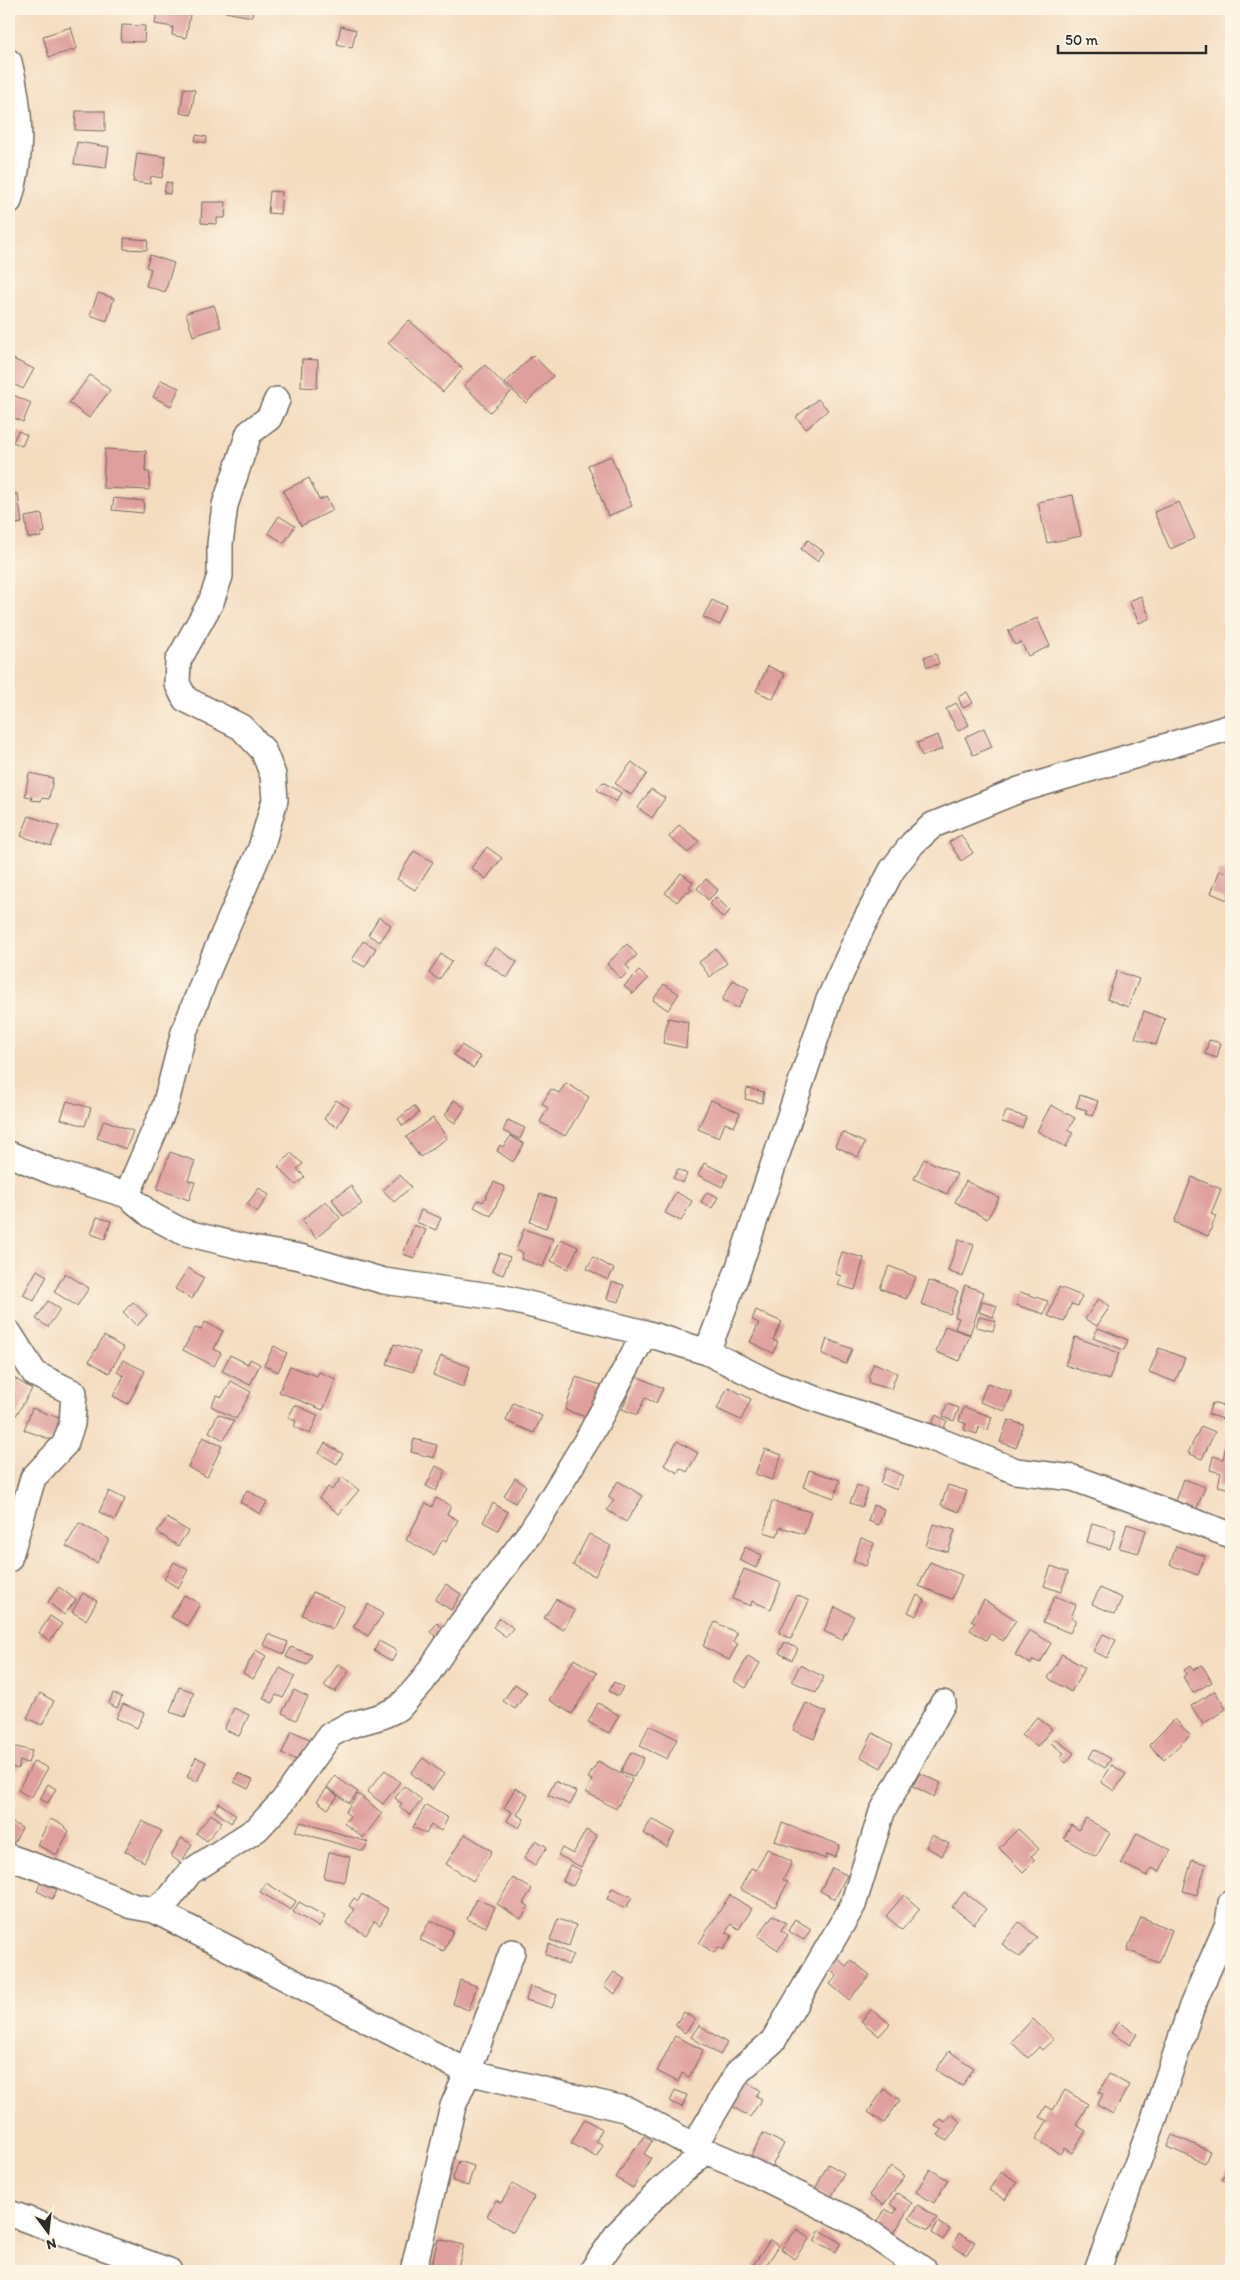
<svg xmlns="http://www.w3.org/2000/svg" width="1240" height="2280" font-family="Itim,sans-serif">
<style>
.building{fill:#df9f9d}
.lines{fill:none;stroke-linecap:round;stroke-linejoin:round}
.minor-casing{stroke:#71695f;stroke-width:28}
.minor{stroke:#fff;stroke-width:25}
</style>
<rect width="100%" height="100%" fill="#fcf5e5"/>
<filter id="ink" filterUnits="userSpaceOnUse"><feTurbulence type="fractalNoise" baseFrequency=".02" numOctaves="2"/><feDisplacementMap in="SourceGraphic" scale="10" xChannelSelector="R" yChannelSelector="G"/><feConvolveMatrix kernelMatrix="1 2 1 2 8 2 1 2 1" color-interpolation-filters="sRGB"/></filter>
<filter id="wash" filterUnits="userSpaceOnUse"><feTurbulence type="fractalNoise" baseFrequency=".0096" numOctaves="4" result="noise"/><feDisplacementMap in="SourceGraphic" scale="20" xChannelSelector="R" yChannelSelector="G"/><feGaussianBlur stdDeviation="1.12" result="paint"/><feColorMatrix in="noise" values="0 0 0 0 0 0 0 0 0 0 0 0 0 0 0 0 0 1.4 0 .05"/><feComposite in="paint" operator="in"/></filter>
<g filter="url(#wash)">
<rect width="100%" height="100%" fill="#f4dcbf"/>
<g id="blocks">
<path class="building" d="M157 9H191L186 38 172 35 173 27 155 24Z
M226 9H253L252 17 225 12Z
M122 25 145 26 144 42 121 41Z
M341 26 356 30 352 48 337 44Z
M71 27 77 49 49 57 43 36Z
M184 88 195 90 191 115 180 113Z
M76 111H105V131L75 130Z
M196 135 207 137 206 143 195 141Z
M77 142 109 147 106 168 74 164Z
M137 153 166 157 162 178 151 176 150 184 133 182Z
M166 182 172 183 170 194 164 193Z
M270 191 282 192 280 214 268 213Z
M202 202H226L225 218H217V224L201 223Z
M124 238 148 240 147 250 124 249Z
M150 255 174 263 165 292 146 286 151 269 146 267Z
M98 293 114 298 107 321 90 315Z
M214 305 221 327 193 336 186 313Z
M409 320 463 369 443 392 388 343Z
M533 355 553 376 526 403 505 383Z
M9 357 34 369 23 389 9 382Z
M302 359 318 360 317 388 301 387Z
M485 365 511 392 490 412 464 385Z
M90 375 110 390 89 418 69 403Z
M161 380 179 388 171 406 153 397Z
M9 393 31 403 23 422 12 417 9 425Z
M818 399 828 410 806 429 796 417Z
M18 431 27 435 22 446 13 442Z
M105 449 146 451 145 472H150L149 490 103 488Z
M611 456 632 506 608 516 588 465Z
M309 478 319 500 326 497 333 510 301 526 283 491Z
M18 494 22 523 9 525V495Z
M1073 495 1081 536 1047 543 1038 502Z
M114 498 144 501 143 513 112 510Z
M1179 502 1195 538 1170 549 1154 512Z
M42 514 45 532 41 533V537L28 538 25 517Z
M279 516 295 526 284 543 268 533Z
M808 540 824 552 817 561 801 549Z
M1141 596 1150 618 1139 623 1129 601Z
M712 600 728 608 720 625 703 617Z
M1037 618 1050 646 1028 656 1021 642 1015 645 1008 631Z
M936 654 939 664 927 667 924 657Z
M768 666 785 674 773 699 756 691Z
M967 692 973 703 963 708 958 697Z
M956 703 969 725 958 731 946 709Z
M984 728 992 747 973 755 965 737Z
M938 735 943 749 922 756 917 743Z
M632 762 647 774 631 795 615 783Z
M29 773 53 778 49 799 42 798 41 801 31 800 32 797 25 796Z
M603 782 621 793 616 802 597 790Z
M651 789 665 798 652 818 638 808Z
M29 816 59 826 51 846 21 836Z
M679 825 699 841 688 853 669 837Z
M961 835 973 853 961 861 949 842Z
M487 847 502 858 486 879 471 868Z
M414 851 433 862 415 890 397 879Z
M1220 870 1231 874V889L1227 900 1211 893Z
M681 873 693 882 689 887 692 889 689 893 686 891 677 902 665 893Z
M706 879 718 890 708 900 697 888Z
M716 897 730 911 723 918 709 904Z
M379 917 391 925 380 942 368 935Z
M363 941 376 948 365 967 352 960Z
M627 944 637 955 626 965 630 970 621 979 607 964Z
M495 947 517 962 507 978 484 962Z
M716 949 727 963 710 977 699 962Z
M441 954 452 961 439 980 429 973Z
M639 971 648 979 633 994 624 986Z
M1117 971 1139 979 1128 1007 1107 999Z
M733 980 749 989 738 1008 722 1000Z
M664 984 679 994 668 1010 653 1000Z
M1144 1011 1165 1019 1156 1045 1135 1038Z
M668 1018 688 1022 686 1048 663 1043Z
M1209 1040 1221 1043 1217 1058 1205 1054Z
M461 1045 481 1057 473 1068 454 1055Z
M566 1083 589 1097 565 1136 540 1122 548 1108 542 1104 551 1089 559 1093Z
M747 1088 764 1092 762 1103 745 1099Z
M1080 1095 1098 1101 1093 1116 1085 1114 1087 1110 1076 1107Z
M336 1100 349 1108 337 1127 324 1119Z
M454 1100 465 1108 455 1123 445 1116Z
M711 1100 740 1113 734 1127 725 1123 719 1138 698 1129Z
M67 1101 91 1108 85 1126 61 1119Z
M1051 1105 1075 1118 1068 1130 1073 1133 1066 1147 1037 1131Z
M414 1106 419 1113 403 1126 398 1119Z
M1006 1111 1026 1117 1022 1128 1002 1122Z
M433 1118 447 1138 420 1157 406 1137Z
M104 1120 133 1131 126 1149 97 1138Z
M508 1120 525 1128 520 1139 503 1131Z
M842 1132 865 1143 858 1157 835 1146Z
M511 1136 524 1144 513 1162 497 1151 500 1145 503 1147Z
M170 1152 195 1161 188 1180 195 1182 189 1200 157 1189Z
M291 1153 303 1164 297 1169 305 1177 296 1185 278 1167Z
M924 1159 957 1174 947 1194 914 1179Z
M704 1163 728 1175 722 1187 698 1175Z
M678 1169 687 1174 683 1183 673 1178Z
M400 1175 411 1187 394 1202 383 1190Z
M1192 1177 1221 1189 1211 1214 1216 1216 1208 1236 1174 1222Z
M966 1181 999 1198 987 1219 955 1202Z
M494 1182 505 1187 491 1216 474 1207 478 1200 483 1202Z
M351 1186 362 1204 343 1216 332 1199Z
M259 1188 269 1195 257 1212 247 1204Z
M676 1192 692 1201 681 1221 665 1213Z
M707 1192 718 1197 712 1208 701 1202Z
M540 1194 556 1199 546 1228 530 1222Z
M326 1201 340 1218 316 1238 302 1220Z
M421 1210 441 1218 436 1230 416 1222Z
M97 1217 111 1221 105 1239 91 1234Z
M414 1225 426 1230 414 1258 403 1254Z
M524 1229 553 1239 543 1267 521 1259 523 1253 516 1250Z
M561 1239 578 1247 568 1269 551 1261Z
M959 1239 974 1245 963 1277 948 1271Z
M842 1252 864 1258 855 1290 838 1285 841 1276 835 1274Z
M499 1253 510 1257 503 1275 492 1271Z
M593 1257 614 1269 608 1280 587 1269Z
M889 1266 916 1277 906 1299 880 1288Z
M188 1268 204 1278 192 1299 175 1289Z
M37 1270 47 1276 34 1301 23 1295Z
M65 1273 89 1288 77 1306 54 1292Z
M929 1281 958 1291 950 1314 921 1304Z
M612 1282 624 1285 619 1302 607 1299Z
M965 1285 984 1292 970 1334 955 1329 959 1318 955 1317Z
M1059 1287 1082 1296 1078 1306 1071 1304 1064 1322 1048 1316Z
M1020 1292 1048 1301 1044 1314 1016 1305Z
M1098 1299 1110 1306 1097 1326 1085 1319Z
M48 1301 60 1309 48 1327 36 1319Z
M983 1301 997 1306 993 1317 979 1312Z
M133 1302 147 1315 137 1326 123 1312Z
M756 1310 782 1322 773 1340 778 1342 773 1353 750 1342 759 1323 752 1320Z
M979 1317 996 1321 993 1331 976 1327Z
M205 1322 223 1331 214 1349 221 1353 214 1366 183 1350 195 1328 201 1330Z
M945 1326 970 1335 960 1361 936 1352Z
M1098 1328 1128 1340 1124 1350 1093 1338Z
M104 1336 124 1348 109 1373 89 1361Z
M1075 1337 1119 1353 1109 1380 1065 1365Z
M827 1339 852 1349 846 1364 822 1354Z
M394 1344 420 1352 413 1372 387 1364Z
M274 1346 287 1353 278 1372 264 1365Z
M1159 1348 1185 1358 1175 1382 1149 1372Z
M230 1355 248 1364 250 1359 260 1364 250 1385 222 1371Z
M441 1356 470 1367 463 1387 433 1375Z
M123 1360 145 1371 128 1404 113 1396 124 1376 117 1372Z
M874 1363 897 1373 891 1389 869 1383 870 1379 868 1378Z
M290 1366 317 1376 319 1372 336 1379 323 1410 279 1392Z
M9 1375 32 1389 9 1427Z
M636 1376 663 1388 656 1403 645 1398 637 1415 622 1409Z
M576 1377 601 1385 595 1402V1420L565 1410Z
M231 1381 251 1392 236 1419 211 1406 217 1395 222 1397Z
M987 1383 1012 1392 1005 1411 980 1402Z
M728 1387 751 1399 741 1420 717 1409Z
M513 1403 542 1416 534 1433 506 1421Z
M1212 1403 1226 1407 1223 1419 1208 1414Z
M947 1404 959 1408 954 1421 943 1417Z
M295 1405 318 1415 310 1434 294 1427 296 1421 288 1418Z
M964 1407 992 1417 988 1430 979 1427 977 1434 964 1430 966 1424 959 1421Z
M32 1408 62 1419 55 1441 24 1430Z
M218 1414 234 1421 224 1440 209 1432Z
M936 1415 947 1421 942 1431 931 1425Z
M1008 1420 1024 1425 1016 1448 1000 1442Z
M1201 1426 1215 1432 1202 1459 1188 1453Z
M1229 1431 1231 1432V1489L1218 1486 1221 1473 1210 1470 1213 1456 1223 1459Z
M203 1437 222 1446 207 1477 188 1467Z
M414 1439 437 1445 434 1458 411 1452Z
M677 1441 698 1453 687 1472 680 1468 678 1473 664 1465Z
M325 1443 343 1454 337 1464 319 1453Z
M765 1449 782 1455 772 1480 755 1474Z
M436 1466 446 1471 436 1491 426 1486Z
M886 1468 903 1476 897 1490 880 1483Z
M809 1470 840 1480 834 1498 803 1487Z
M342 1477 359 1490 339 1514 319 1498 328 1487 332 1490Z
M515 1478 526 1486 515 1503 504 1496Z
M1184 1479 1205 1487 1196 1511 1182 1513 1185 1504 1176 1501Z
M618 1481 643 1496 626 1522 607 1510 614 1500 608 1497Z
M857 1485 868 1490 862 1507 850 1503Z
M948 1485 967 1491 959 1512 941 1505Z
M247 1490 267 1502 260 1514 240 1502Z
M109 1491 125 1499 115 1520 99 1512Z
M436 1498 451 1506 447 1514 458 1520 446 1541 443 1539 434 1555 406 1540 426 1503 432 1507Z
M772 1501 811 1512 804 1534 780 1527 777 1536 764 1532Z
M493 1503 508 1512 498 1530 483 1522Z
M873 1505 884 1509 879 1525 868 1521Z
M167 1518 188 1531 178 1546 157 1532Z
M79 1523 109 1539 97 1563 66 1546Z
M1092 1523 1116 1530 1110 1549 1087 1542Z
M933 1524 955 1530 948 1552 926 1546Z
M1127 1524 1146 1530 1139 1553 1119 1548Z
M589 1534 611 1546 595 1576 573 1565Z
M861 1538 874 1543 866 1566 853 1561Z
M1176 1546 1205 1556 1198 1575 1170 1565Z
M745 1547 762 1555 756 1568 739 1560Z
M174 1562 188 1570 178 1588 164 1579Z
M930 1562 962 1575 952 1599 919 1586Z
M1051 1566 1068 1572 1061 1592 1044 1586Z
M744 1569 781 1583 771 1609 752 1601 751 1606 732 1599Z
M446 1584 461 1594 451 1610 435 1600Z
M59 1587 76 1600 64 1615 48 1602Z
M1100 1588 1122 1598 1115 1614 1092 1604Z
M313 1592 344 1606 333 1629 302 1615Z
M83 1593 97 1601 86 1620 72 1612Z
M184 1595 200 1604 187 1626 171 1617Z
M797 1595 809 1601 791 1639 779 1633Z
M917 1595 925 1600 916 1616 908 1612Z
M1055 1596 1076 1605 1071 1617 1076 1620 1070 1633 1043 1622Z
M556 1599 575 1611 563 1630 544 1618Z
M984 1600 1016 1620 1003 1641 990 1633 986 1640 970 1630 975 1623 971 1621Z
M368 1604 383 1614 368 1636 353 1627Z
M835 1607 854 1616 842 1640 824 1631Z
M50 1616 62 1624 50 1641 39 1633Z
M500 1618 513 1628 506 1637 493 1627Z
M715 1622 737 1633 733 1642 738 1644 729 1660 703 1646Z
M437 1623 446 1630 439 1639 430 1632Z
M1029 1630 1051 1643 1040 1663 1033 1660 1031 1664 1015 1655Z
M268 1634 288 1642 284 1654 263 1645Z
M1103 1634 1116 1640 1107 1658 1093 1651Z
M379 1641 397 1651 392 1661 374 1651Z
M785 1642 798 1649 792 1660 779 1653Z
M291 1647 312 1655 307 1665 286 1657Z
M256 1650 266 1656 253 1679 243 1673Z
M1062 1654 1085 1668 1071 1692 1048 1678Z
M748 1656 760 1663 746 1688 734 1681Z
M574 1659 597 1673 572 1714 549 1700Z
M338 1664 349 1671 335 1692 324 1686Z
M800 1665 824 1677 816 1693 792 1681Z
M1202 1665 1212 1682 1193 1693 1183 1677 1186 1674 1184 1670 1190 1666 1193 1670Z
M280 1668 295 1676 283 1698 276 1695 272 1703 263 1698Z
M614 1682 623 1687 618 1696 609 1691Z
M515 1684 527 1692 515 1709 503 1701Z
M179 1687 194 1692 185 1717 170 1712Z
M294 1690 308 1697 296 1720 282 1713Z
M1215 1691 1226 1709 1203 1724 1191 1706Z
M40 1693 54 1701 42 1725 27 1718Z
M113 1693 122 1697 117 1708 109 1704Z
M598 1703 619 1715 609 1733 588 1722Z
M806 1703 826 1712 814 1739 793 1730Z
M123 1704 144 1713 137 1728 116 1718Z
M234 1708 249 1715 239 1736 224 1729Z
M1037 1717 1052 1729 1037 1747 1022 1735Z
M1175 1719 1190 1735 1164 1760 1149 1745Z
M649 1725 677 1739 667 1759 640 1746Z
M292 1731 312 1740 301 1762 282 1753Z
M873 1733 893 1744 881 1768 861 1757Z
M1055 1739 1074 1753 1066 1763 1060 1758 1064 1753 1051 1743Z
M9 1745 32 1751 28 1763 20 1761 18 1769 9 1766Z
M1094 1749 1111 1759 1105 1768 1089 1758Z
M631 1752 644 1758 634 1777 621 1771Z
M196 1757 206 1762 197 1782 187 1777Z
M423 1758 444 1774 432 1790 411 1773Z
M34 1761 48 1768 31 1798 18 1790Z
M598 1761 632 1780 616 1809 586 1792 592 1780 588 1778Z
M1112 1765 1126 1774 1114 1791 1101 1782Z
M385 1770 400 1782 383 1804 367 1792Z
M238 1773 253 1780 248 1789 234 1782Z
M920 1773 941 1783 934 1797 913 1786Z
M335 1776 358 1792 349 1803 327 1787Z
M555 1781 577 1792 570 1805 548 1795Z
M48 1784 56 1789 48 1803 40 1799Z
M404 1786 422 1800 410 1815 399 1807 402 1804 395 1798Z
M327 1788 338 1796 328 1809 317 1801Z
M515 1788 528 1795 517 1815 524 1819 519 1828 507 1821 512 1812 504 1808Z
M358 1794 382 1813 363 1838 344 1823 350 1816 345 1812Z
M219 1803 236 1815 231 1823 214 1810Z
M426 1805 448 1818 441 1831 431 1825 426 1834 413 1827Z
M211 1814 222 1822 207 1841 196 1833Z
M1086 1818 1110 1833 1096 1857 1064 1838 1071 1825 1079 1830Z
M50 1819 62 1824 69 1831 57 1855 37 1845Z
M652 1819 675 1832 667 1847 643 1833Z
M9 1821 22 1828 14 1843 9 1840Z
M142 1821 162 1831 144 1862 125 1851Z
M301 1822 368 1842 363 1851 295 1831Z
M782 1823 840 1845 835 1857 827 1854 826 1859 775 1841Z
M1018 1829 1039 1849 1031 1856 1035 1860 1023 1872 999 1848Z
M586 1830 597 1836 581 1867 558 1855 562 1848 573 1854Z
M1137 1833 1171 1850 1159 1872 1152 1868 1147 1876 1121 1863Z
M465 1834 492 1851 473 1881 446 1864Z
M932 1835 949 1844 942 1856 926 1847Z
M181 1838 192 1844 181 1863 171 1856Z
M536 1840 547 1847 535 1865 524 1858Z
M767 1849 792 1862 783 1880 788 1882 775 1907 740 1889 751 1868 756 1870Z
M329 1852 350 1857 345 1882 324 1878Z
M1192 1860 1206 1864 1197 1895 1183 1891Z
M570 1865 581 1870 573 1886 563 1881Z
M832 1868 847 1875 835 1899 820 1891Z
M513 1878 532 1889 523 1903 529 1906 521 1919 497 1904Z
M41 1882 57 1890 52 1899 37 1891Z
M266 1883 296 1901 291 1910 260 1892Z
M612 1888 632 1897 626 1908 607 1899Z
M964 1892 986 1909 974 1924 952 1907Z
M362 1894 389 1909 380 1925 374 1921 366 1935 346 1923 354 1909 349 1906 354 1898 358 1901Z
M730 1895 752 1909 739 1929 731 1924 726 1932 732 1936 723 1950 718 1947 714 1953 699 1943Z
M904 1895 920 1909 902 1930 886 1916Z
M476 1899 495 1907 486 1927 467 1919Z
M299 1902 325 1916 319 1927 293 1912Z
M773 1915 786 1923 781 1930 788 1935 778 1950 758 1936Z
M1141 1917 1172 1930 1159 1963 1127 1950Z
M558 1919 576 1925 569 1946 550 1940Z
M795 1919 811 1929 804 1940 788 1931Z
M430 1920 453 1931 444 1951 420 1940Z
M1019 1922 1037 1937 1020 1957 1002 1944Z
M549 1944 573 1955 568 1965 545 1954Z
M837 1958 846 1966 851 1960 870 1975 849 2000 830 1984 837 1976 828 1968Z
M614 1972 625 1979 615 1994 604 1986Z
M460 1980 477 1986 469 2010 453 2004Z
M530 1986 557 1995 552 2008 526 2000Z
M872 2009 890 2024 879 2036 861 2021Z
M684 2012 695 2019 685 2033 675 2025Z
M1033 2019 1054 2039 1042 2050 1039 2047 1028 2058 1011 2042Z
M1118 2022 1137 2034 1130 2045 1111 2033Z
M699 2025 727 2043 720 2055 691 2037Z
M675 2036 703 2050 689 2077 682 2073 678 2082 657 2071Z
M949 2051 974 2068 962 2086 936 2070Z
M1109 2074 1129 2085 1113 2114 1097 2105 1103 2094 1099 2092Z
M740 2078 760 2090 756 2096 762 2099 750 2117 725 2102Z
M884 2089 900 2100 884 2123 868 2112Z
M675 2090 687 2095 682 2107 670 2102Z
M1065 2090 1088 2104 1076 2125 1086 2131 1072 2153 1064 2148 1060 2154 1036 2139 1047 2121 1040 2117 1046 2106 1053 2110Z
M951 2114 961 2122 947 2141 938 2135 942 2130 935 2126 940 2119 945 2122Z
M585 2119 602 2129 596 2141 603 2145 596 2157 571 2143Z
M763 2133 784 2144 770 2169 750 2158Z
M1172 2135 1210 2151 1205 2163 1167 2147Z
M644 2136 652 2141 644 2154 651 2158 633 2188 616 2178 634 2148 636 2149Z
M459 2161 474 2166 468 2186 452 2181Z
M828 2164 844 2173 831 2198 815 2189Z
M1231 2164V2185L1222 2179Z
M891 2166 905 2176 883 2205 869 2195Z
M930 2169 948 2180 934 2203 916 2192Z
M1001 2171 1017 2182 1005 2200 989 2190Z
M513 2184 534 2197 513 2232 487 2216 496 2200 501 2203Z
M897 2193 912 2203 891 2238 874 2229 885 2209 894 2214 897 2209 890 2204Z
M918 2205 937 2218 928 2230 909 2218Z
M938 2222 950 2229 943 2240 932 2233Z
M797 2229 810 2238 794 2259 781 2249Z
M820 2230 841 2242 836 2252 814 2241Z
M959 2233 975 2242 967 2255 952 2246Z
M438 2239 464 2245 457 2271H430Z
M770 2240 779 2246 762 2271H759L752 2267Z"/>
</g>
</g>
<g filter="url(#ink)">
<use href="#blocks" fill-opacity="0" stroke="#71695f" stroke-width="1"/>
<g class="lines">
<g class="minor-casing">
<path id="minor" d="M9 62C21 108 23 156 9 201
M9 1154 53 1172 127 1195 151 1215 183 1232 252 1249 300 1257 384 1281 504 1298 645 1333 707 1352 774 1385 932 1438 1016 1471 1073 1478 1231 1535
M127 1195 165 1106 184 1032 208 970 261 848 275 800 273 775 263 750 241 727 185 699 177 683 178 661 211 602 220 576V544L225 505 249 433 269 418 277 400
M9 1333 35 1374 74 1393 72 1424 65 1444 33 1478 9 1559
M707 1352 738 1270 828 1002 862 927 892 870 913 843 933 825 1019 790 1231 727
M9 1857 62 1876 132 1906 154 1910 170 1898 190 1872 257 1829 283 1801 330 1735 347 1726 382 1716 399 1708 422 1682 461 1624 532 1530 590 1435 645 1333
M154 1910 468 2072 628 2110 694 2146 736 2164 856 2223 925 2271
M694 2146 738 2072 773 2041 853 1905 882 1812 943 1703
M9 2213 169 2271
M413 2271 453 2106 468 2072 512 1952
M592 2271 618 2233 663 2188 706 2151
M1097 2271 1154 2119 1192 2006 1228 1924 1231 1903"/>
</g>
<use href="#minor" class="minor"/>
</g>
</g>
<rect width="1240" height="2280" fill="none" stroke="#fcf5e5" stroke-width="30"/>
<g transform="translate(48 2232) rotate(165)" stroke="#fcf5e5" stroke-width="4" paint-order="stroke">
<path d="M0-4L9 19L0 12L-9 19Z" fill="#2b2b2b"/>
<text y="-8" font-size="14" font-weight="bold" text-anchor="middle" fill="#2b2b2b">N</text>
</g>
<path d="M1058 45v8h148v-8" fill="none" stroke="#2b2b2b" stroke-width="2.5"/>
<text x="1065" y="45" font-size="15" fill="#2b2b2b" stroke="#fcf5e5" stroke-width="4" paint-order="stroke">50 m</text>
</svg>
